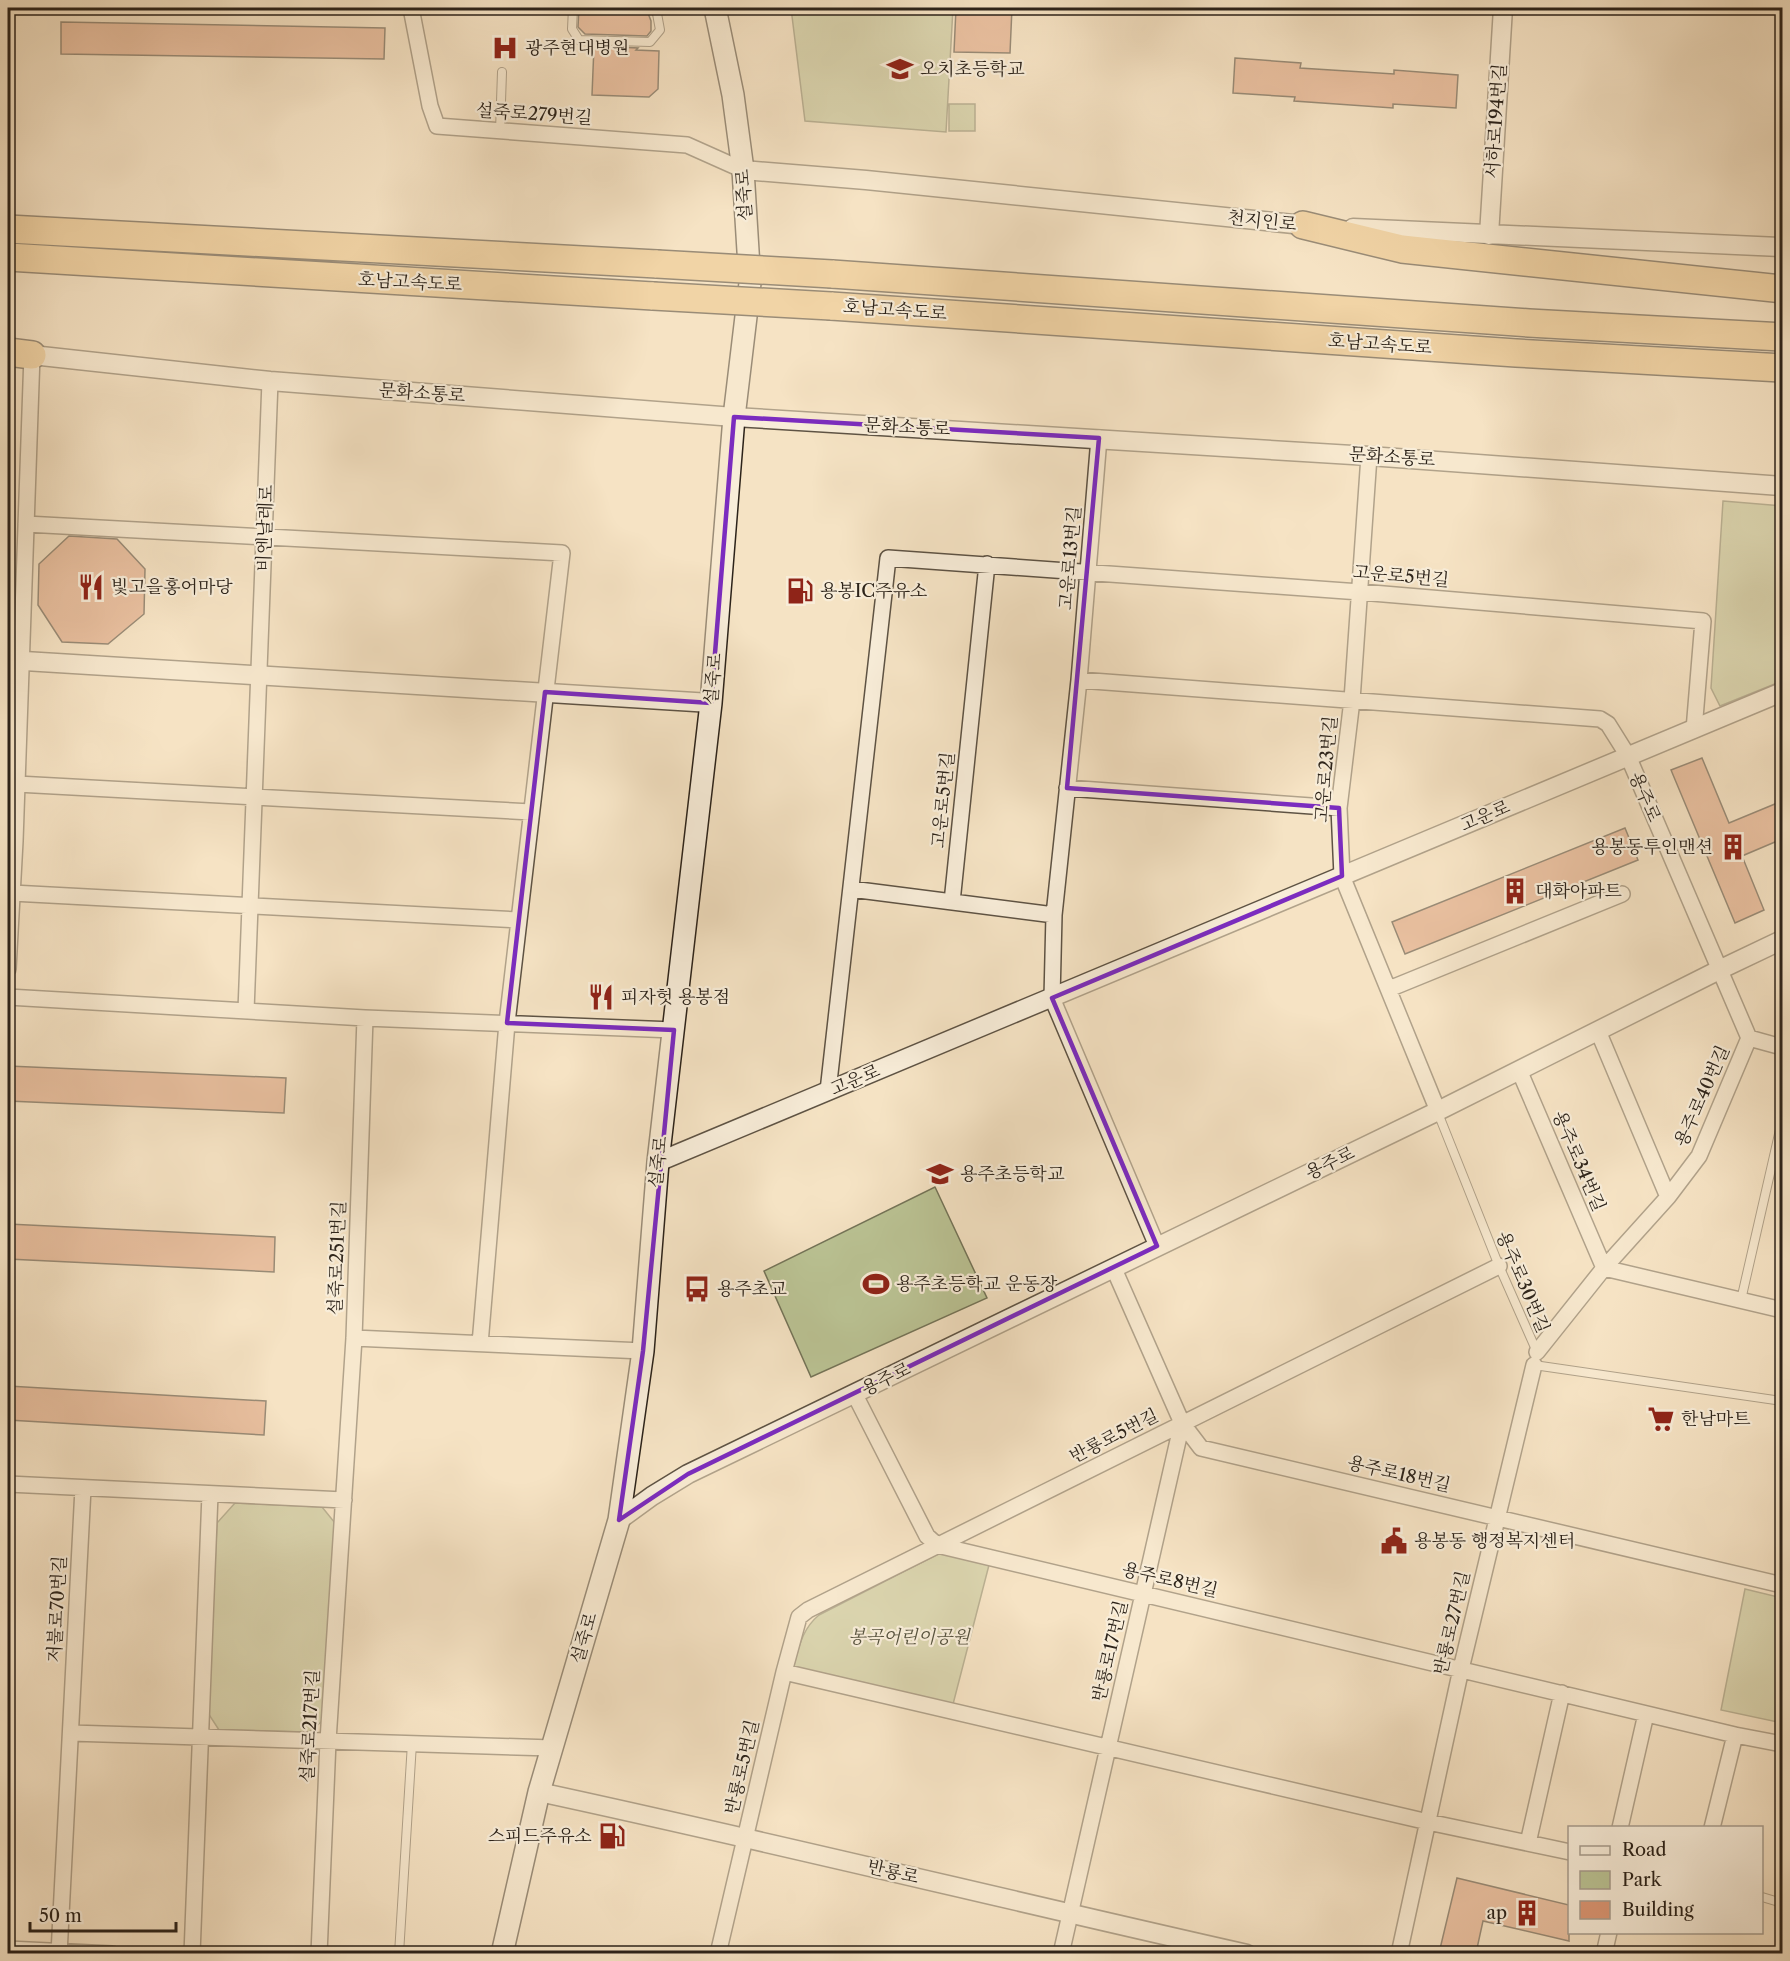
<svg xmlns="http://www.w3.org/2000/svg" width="1790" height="1961" font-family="'Libre Caslon Text','Noto Serif KR',serif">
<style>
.green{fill:#bbc495;stroke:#747458;stroke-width:1.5}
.building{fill:#dc9775;stroke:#2c231a;stroke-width:1.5}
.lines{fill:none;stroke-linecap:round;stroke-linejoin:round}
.service-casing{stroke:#5e5344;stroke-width:10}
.minor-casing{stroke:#5e5344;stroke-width:18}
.tertiary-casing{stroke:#5e5344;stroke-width:21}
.secondary-casing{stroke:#2c231a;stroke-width:24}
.motorway-casing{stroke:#2c231a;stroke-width:30}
.service{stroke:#f8edd9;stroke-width:8}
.minor{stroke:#f8edd9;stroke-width:15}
.tertiary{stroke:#f8edd9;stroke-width:18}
.secondary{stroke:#f8edd9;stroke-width:21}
.motorway{stroke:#eac282;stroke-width:27}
.motorway-bridge-casing{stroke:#2c231a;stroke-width:30;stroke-linecap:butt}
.motorway-bridge{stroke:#eac282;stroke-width:27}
.marked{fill:none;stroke:#7b2cbf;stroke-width:4.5;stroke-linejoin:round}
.labels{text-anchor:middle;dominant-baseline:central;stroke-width:4.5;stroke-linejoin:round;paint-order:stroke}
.poi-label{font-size:18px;fill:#2c231a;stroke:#f8edd9;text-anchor:start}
.street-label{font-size:18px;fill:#2c231a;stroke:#f8edd9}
.park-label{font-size:18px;font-style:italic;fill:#57533f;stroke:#f8edd9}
</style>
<rect width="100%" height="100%" fill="#f5e3c4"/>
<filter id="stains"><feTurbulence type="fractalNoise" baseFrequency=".00333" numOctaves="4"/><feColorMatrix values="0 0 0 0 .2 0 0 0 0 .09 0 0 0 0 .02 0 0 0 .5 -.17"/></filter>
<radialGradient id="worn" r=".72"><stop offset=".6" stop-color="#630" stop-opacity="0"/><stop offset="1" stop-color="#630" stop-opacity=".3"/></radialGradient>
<path class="green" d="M791 8H953L946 132 805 121Z
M949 104H975V131H949Z
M1723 501 1782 506V681L1720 706 1711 688Z
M935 1187 987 1298 811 1377 764 1271Z
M235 1503 322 1507 335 1523 326 1718 309 1732 219 1730 208 1713 217 1523Z
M940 1553 989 1565 952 1708 793 1668C799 1647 802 1629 819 1615Z
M1745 1589 1782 1598V1723L1721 1710Z"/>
<path class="building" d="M579 8H646L651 21V31L647 36 585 34 578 27Z
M956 8H1012L1010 53 954 52Z
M61 22 385 28 384 59 61 54Z
M594 46 638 48 636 50 659 51 658 89 649 97 592 95Z
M1235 58 1301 63 1300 68 1394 74V70L1458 75 1456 108 1393 104V108L1294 101 1295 97 1233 93Z
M69 536 117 539 145 569 144 614 108 644 62 642 38 605 39 564Z
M1702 758 1729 823 1782 801V839L1742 856 1764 910 1735 923 1671 770Z
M1625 828 1638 860 1405 954 1392 922Z
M8 1066 286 1078 284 1113 8 1101Z
M8 1224 275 1237 274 1272 8 1259Z
M8 1386 266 1401 264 1435 8 1420Z
M1457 1878 1569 1905V1941L1483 1921 1476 1953H1439Z"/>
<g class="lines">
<g class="service-casing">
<path id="service" d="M573 8 572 29 579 40 650 42 660 30 656 8
M500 131 502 72
M1438 1113 1499 1266 1537 1352 1534 1365 1782 1401
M1741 1300 1782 1121
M1762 1897 1782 1903
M399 1954 412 1743"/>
</g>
<g class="minor-casing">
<path id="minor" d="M411 8 430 106 437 126 687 145 743 170
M1099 438 1079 680 1054 915 1052 998 1157 1246
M1369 456 1352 700 1339 808 1342 876 1438 1111
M26 524 562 553 507 1023 480 1344
M1079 680 1600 719 1608 724 1628 756 1749 1038 1782 1047
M17 784 531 812
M1067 788 1339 808
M851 889 1054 915
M12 893 518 920
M952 902 987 564
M8 969 15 841 32 355
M1389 989 1622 894
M8 997 365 1018 674 1030
M246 1011 270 381
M1598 1031 1668 1197
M1519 1070 1604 1268
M828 1091 888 558 1360 592 1703 621 1694 730
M1604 1268 1782 1310
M1114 1269 1182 1423 1201 1448 1782 1585
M354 1338 643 1351
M1537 1352 1604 1268 1668 1197 1699 1156 1749 1038
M855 1395 927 1536 937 1545 1735 1735 1782 1744
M8 1484 344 1500
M784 1672 1428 1822 1570 1852
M71 1733 552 1748
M1620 1828 1646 1714
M1712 1828 1735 1735
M1528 1843 1562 1693
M8 1949 112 1954
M59 1954 83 1488
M192 1954 210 1494
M319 1954 328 1741 354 1338 365 1018
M718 1954 784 1672 799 1617 808 1610 1499 1266
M1061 1954 1182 1423
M1399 1954 1461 1669 1534 1365
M1604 1954 1609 1932"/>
</g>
<g class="tertiary-casing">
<path id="tertiary" d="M743 170 866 180 1313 226
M1353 228 1782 247
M1489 235 1503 8
M32 355 270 381 734 417 1369 456 1782 486
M8 660 711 703
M658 1162 1782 692
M619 1520 652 1496 688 1474 1438 1111 1719 970 1782 940
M539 1792C776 1843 1011 1901 1247 1954"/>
</g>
<g class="secondary-casing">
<path id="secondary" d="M502 1954 539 1792 619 1520 643 1351 658 1162 711 703 734 417 750 283 743 170 733 95 715 8"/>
</g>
<g class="motorway-casing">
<path id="motorway" d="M1303 225 1402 249 1782 289
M8 229 657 264
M8 257 653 296
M832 274 1529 323 1782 337
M831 306 1516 353 1782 368
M8 352 32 355"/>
</g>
<use href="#service" class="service"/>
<use href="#minor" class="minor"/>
<use href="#tertiary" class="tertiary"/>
<use href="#secondary" class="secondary"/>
<use href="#motorway" class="motorway"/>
<g class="motorway-bridge-casing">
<path id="motorway-bridge" d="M657 264 832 274
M653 296 831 306"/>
</g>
<use href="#motorway-bridge" class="motorway-bridge"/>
</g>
<path d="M0 0H1790V1961H0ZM734 417 1099 438 1067 788 1339 808 1342 876 1052 998 1157 1246 688 1474 619 1520 643 1351 674 1030 507 1023 545 692 711 703Z" fill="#f5e3c4" fill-opacity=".55" fill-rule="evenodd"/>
<path class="marked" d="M734 417 1099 438 1067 788 1339 808 1342 876 1052 998 1157 1246 688 1474 619 1520 643 1351 674 1030 507 1023 545 692 711 703Z"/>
<defs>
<g id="hospital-bare" transform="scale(2.07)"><path d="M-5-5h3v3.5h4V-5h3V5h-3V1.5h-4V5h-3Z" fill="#8f2418" stroke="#f8edd9" stroke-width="2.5" paint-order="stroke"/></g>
<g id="school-bare" transform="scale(2.07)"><path d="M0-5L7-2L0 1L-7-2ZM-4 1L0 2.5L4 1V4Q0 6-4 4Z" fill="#8f2418" stroke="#f8edd9" stroke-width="2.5" paint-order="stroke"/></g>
<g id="restaurant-bare" transform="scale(2.07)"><path d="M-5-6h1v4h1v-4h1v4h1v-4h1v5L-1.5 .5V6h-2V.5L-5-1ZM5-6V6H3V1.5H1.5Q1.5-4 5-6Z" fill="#8f2418" stroke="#f8edd9" stroke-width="2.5" paint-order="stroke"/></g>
<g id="fuel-bare" transform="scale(2.07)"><path d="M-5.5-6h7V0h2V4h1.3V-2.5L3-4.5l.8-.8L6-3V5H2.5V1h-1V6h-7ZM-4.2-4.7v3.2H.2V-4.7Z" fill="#8f2418" stroke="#f8edd9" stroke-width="2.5" paint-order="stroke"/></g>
<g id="building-bare" transform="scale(2.07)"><path d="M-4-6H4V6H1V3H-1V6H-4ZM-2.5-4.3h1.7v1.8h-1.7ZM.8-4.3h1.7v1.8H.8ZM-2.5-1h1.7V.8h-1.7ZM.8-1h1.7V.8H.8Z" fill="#8f2418" stroke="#f8edd9" stroke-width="2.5" paint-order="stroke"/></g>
<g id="stadium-bare" transform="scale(2.07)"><path d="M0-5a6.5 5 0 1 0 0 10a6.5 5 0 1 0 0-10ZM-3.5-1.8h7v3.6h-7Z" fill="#8f2418" stroke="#f8edd9" stroke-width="2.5" paint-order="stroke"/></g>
<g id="bus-bare" transform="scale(2.07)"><path d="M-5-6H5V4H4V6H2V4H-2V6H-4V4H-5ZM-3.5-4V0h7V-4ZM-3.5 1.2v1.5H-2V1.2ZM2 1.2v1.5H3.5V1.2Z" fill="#8f2418" stroke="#f8edd9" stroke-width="2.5" paint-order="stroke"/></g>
<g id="supermarket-bare" transform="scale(2.07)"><path d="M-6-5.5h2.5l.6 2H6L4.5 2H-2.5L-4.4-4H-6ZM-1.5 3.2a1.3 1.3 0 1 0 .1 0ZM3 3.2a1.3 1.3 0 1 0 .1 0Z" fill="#8f2418" stroke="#f8edd9" stroke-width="2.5" paint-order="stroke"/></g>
<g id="civic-bare" transform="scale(2.07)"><path d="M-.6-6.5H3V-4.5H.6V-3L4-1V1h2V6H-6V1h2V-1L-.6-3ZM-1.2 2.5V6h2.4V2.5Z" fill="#8f2418" stroke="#f8edd9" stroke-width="2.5" paint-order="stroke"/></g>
</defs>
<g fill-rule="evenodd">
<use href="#hospital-bare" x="505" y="48"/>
<use href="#school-bare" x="900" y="69"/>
<use href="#restaurant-bare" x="91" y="587"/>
<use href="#fuel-bare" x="800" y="591"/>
<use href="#building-bare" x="1733" y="847"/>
<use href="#building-bare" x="1515" y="891"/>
<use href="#restaurant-bare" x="601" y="997"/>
<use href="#school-bare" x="940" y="1174"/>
<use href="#stadium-bare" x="876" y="1284"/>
<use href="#bus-bare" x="697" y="1289"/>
<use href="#supermarket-bare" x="1661" y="1419"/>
<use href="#civic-bare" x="1394" y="1541"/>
<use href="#fuel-bare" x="612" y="1836"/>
<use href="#building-bare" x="1527" y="1913"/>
</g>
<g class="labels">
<g class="poi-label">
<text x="525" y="48">광주현대병원</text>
<text x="920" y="69">오치초등학교</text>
<text x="111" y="587">빛고을홍어마당</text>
<text x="820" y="591">용봉IC주유소</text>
<text x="1713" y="847" text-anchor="end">용봉동투인맨션</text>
<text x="1535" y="891">대화아파트</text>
<text x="621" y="997">피자헛 용봉점</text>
<text x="960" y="1174">용주초등학교</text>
<text x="896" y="1284">용주초등학교 운동장</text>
<text x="717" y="1289">용주초교</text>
<text x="1681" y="1419">한남마트</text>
<text x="1414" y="1541">용봉동 행정복지센터</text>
<text x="592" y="1836" text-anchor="end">스피드주유소</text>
<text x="1507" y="1913" text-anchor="end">ap</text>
</g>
<g class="street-label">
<text transform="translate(534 114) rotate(4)">설죽로279번길</text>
<text transform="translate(1496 121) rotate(-86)">서하로194번길</text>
<text transform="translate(744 195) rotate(-94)">설죽로</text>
<text transform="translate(1262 221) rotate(6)">천지인로</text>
<text transform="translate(410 282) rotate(3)">호남고속도로</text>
<text transform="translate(895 310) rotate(4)">호남고속도로</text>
<text transform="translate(1380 344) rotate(4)">호남고속도로</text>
<text transform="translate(422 393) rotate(4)">문화소통로</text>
<text transform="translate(907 427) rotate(3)">문화소통로</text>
<text transform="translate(1392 457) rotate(4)">문화소통로</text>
<text transform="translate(265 528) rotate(-88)">비엔날레로</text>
<text transform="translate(1070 558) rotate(-85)">고운로13번길</text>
<text transform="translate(1401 576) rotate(5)">고운로5번길</text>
<text transform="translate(713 679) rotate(-85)">설죽로</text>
<text transform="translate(1326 769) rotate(-85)">고운로23번길</text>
<text transform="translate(1645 797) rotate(67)">용주로</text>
<text transform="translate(943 800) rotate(-84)">고운로5번길</text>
<text transform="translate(1485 816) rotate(-23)">고운로</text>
<text transform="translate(855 1080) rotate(-23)">고운로</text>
<text transform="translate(1702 1096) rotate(-66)">용주로40번길</text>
<text transform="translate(1579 1161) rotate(67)">용주로34번길</text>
<text transform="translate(658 1162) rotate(-84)">설죽로</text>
<text transform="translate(1330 1163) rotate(-26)">용주로</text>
<text transform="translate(337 1258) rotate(-88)">설죽로251번길</text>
<text transform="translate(1523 1282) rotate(67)">용주로30번길</text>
<text transform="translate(886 1379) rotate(-26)">용주로</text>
<text transform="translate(1114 1436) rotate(-27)">반룡로5번길</text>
<text transform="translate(1399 1474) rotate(13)">용주로18번길</text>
<text transform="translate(1170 1580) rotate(13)">용주로8번길</text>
<text transform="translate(57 1609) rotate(-87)">저불로70번길</text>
<text transform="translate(1452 1623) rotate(-77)">반룡로27번길</text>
<text transform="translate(584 1638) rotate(-74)">설죽로</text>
<text transform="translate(1110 1651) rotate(-77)">반룡로17번길</text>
<text transform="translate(310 1726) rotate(-87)">설죽로217번길</text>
<text transform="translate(742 1767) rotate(-77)">반룡로5번길</text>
<text transform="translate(893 1872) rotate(13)">반룡로</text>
</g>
<g class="park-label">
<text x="909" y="1637">봉곡어린이공원</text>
</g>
</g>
<rect width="1790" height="1961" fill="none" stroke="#f5e3c4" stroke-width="30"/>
<rect x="9" y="9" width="1772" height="1943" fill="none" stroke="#2c231a" stroke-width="3"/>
<rect x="15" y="15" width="1760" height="1931" fill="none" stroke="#2c231a" stroke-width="1.5"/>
<rect x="1568" y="1826" width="195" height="108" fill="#f8edd9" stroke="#a69c8d" stroke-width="1.5"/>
<rect x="1580" y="1846" width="30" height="9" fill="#f8edd9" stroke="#a69c8d" stroke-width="1.5"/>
<text x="1622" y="1856" font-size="18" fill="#2c231a">Road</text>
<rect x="1580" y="1871" width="30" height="18" fill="#bbc495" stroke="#a69c8d" stroke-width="1.5"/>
<text x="1622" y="1886" font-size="18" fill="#2c231a">Park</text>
<rect x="1580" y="1901" width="30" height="18" fill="#dc9775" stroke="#a69c8d" stroke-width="1.5"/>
<text x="1622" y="1916" font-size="18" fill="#2c231a">Building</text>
<path d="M30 1922v9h146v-9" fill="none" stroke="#2c231a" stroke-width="3"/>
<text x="39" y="1922" font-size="18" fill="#2c231a" stroke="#f8edd9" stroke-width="4.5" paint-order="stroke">50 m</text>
<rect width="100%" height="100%" filter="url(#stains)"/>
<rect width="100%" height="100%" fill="url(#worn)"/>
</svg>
